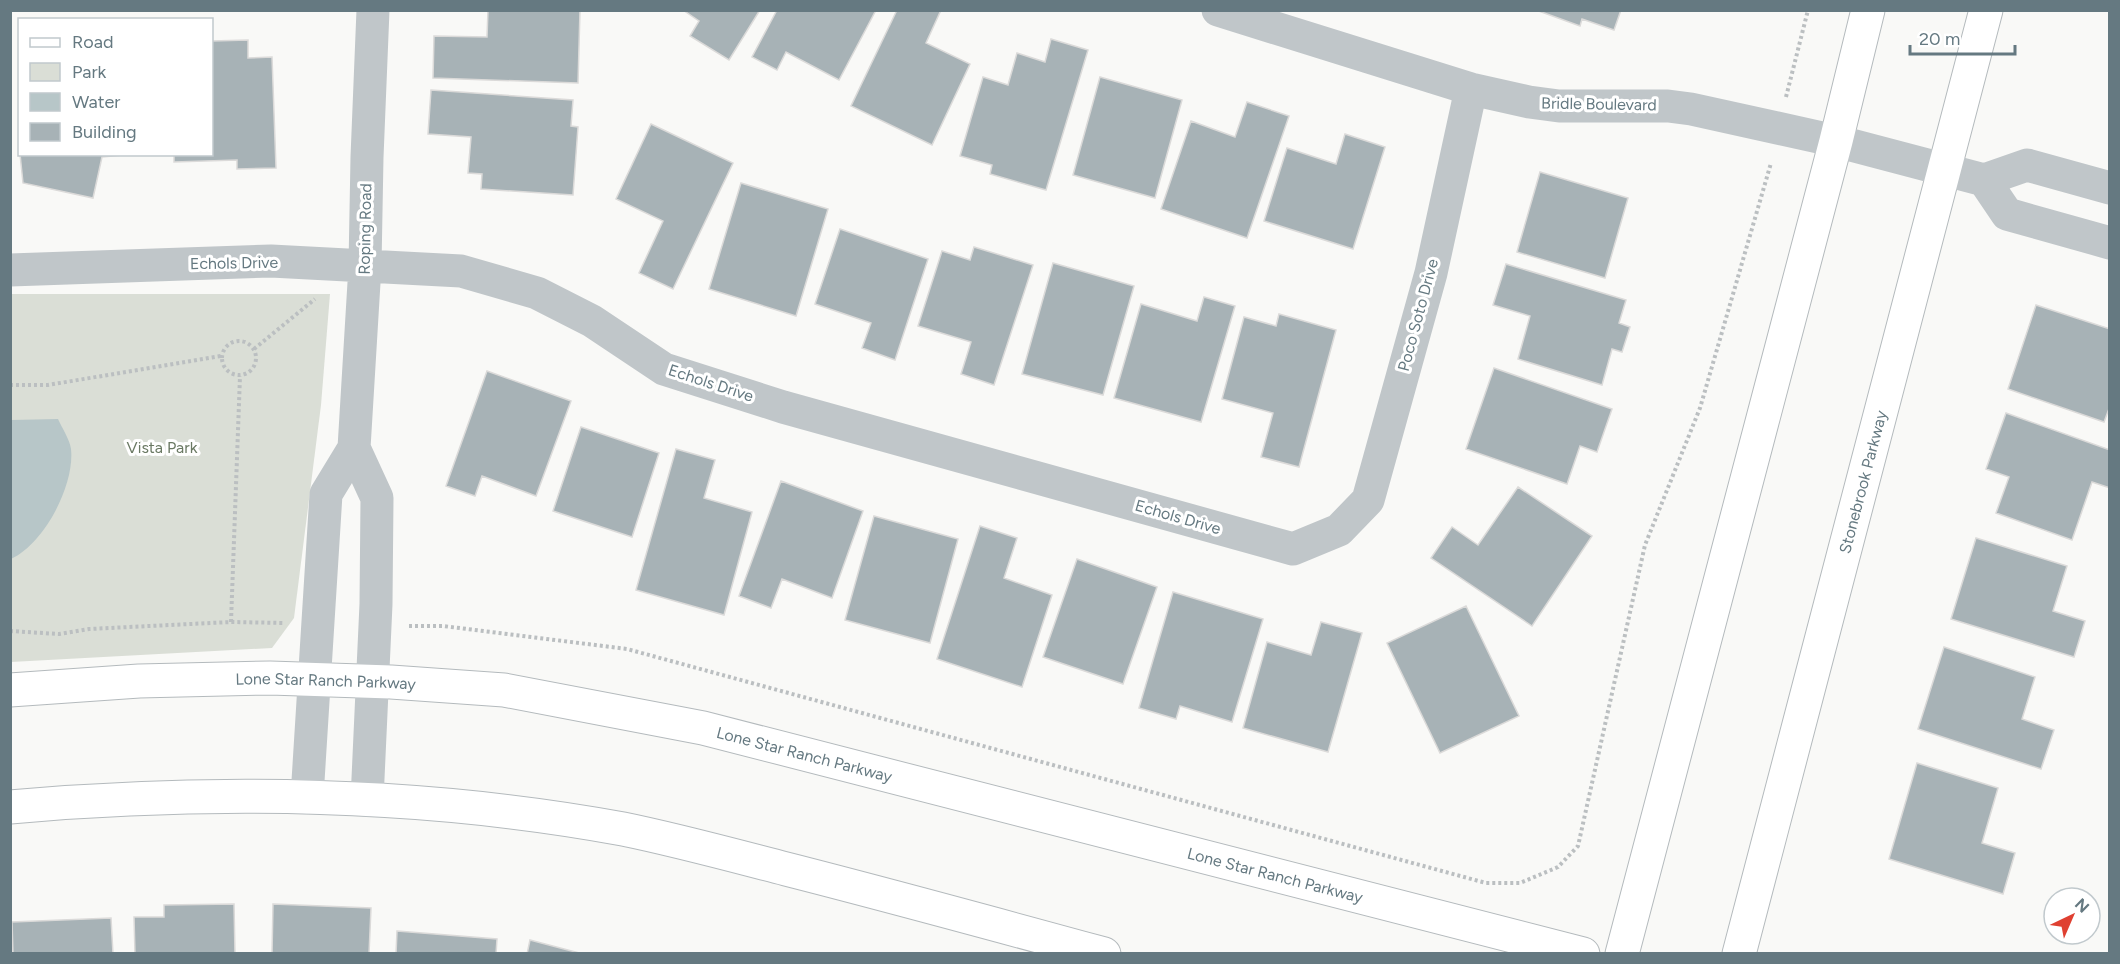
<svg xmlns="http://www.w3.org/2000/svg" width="2120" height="964" font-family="Figtree,sans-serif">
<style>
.green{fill:#daded6}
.water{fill:#b7c6c8}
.building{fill:#a7b2b6;stroke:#dbdad9;stroke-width:1.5}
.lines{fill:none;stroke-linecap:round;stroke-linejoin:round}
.major-casing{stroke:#b4babd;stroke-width:35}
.path{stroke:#bbbfc1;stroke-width:4;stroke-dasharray:3 3;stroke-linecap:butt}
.minor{stroke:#c0c6c9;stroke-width:33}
.major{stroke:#fff;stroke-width:33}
.labels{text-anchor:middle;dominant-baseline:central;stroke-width:6;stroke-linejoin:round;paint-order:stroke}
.street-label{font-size:16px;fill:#657981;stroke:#fff}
.park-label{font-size:16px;fill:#6a7963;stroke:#fff}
</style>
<rect width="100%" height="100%" fill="#f9f9f7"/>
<path class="green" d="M11 294H330L321 405 294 618 272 648 11 662Z"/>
<path class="water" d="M58 419C62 428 70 440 71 449 75 485 44 544 11 559V420Z"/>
<path class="building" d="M488 10H580L578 83 433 78 434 36 487 37Z
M683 10H760L729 60 690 36 699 21Z
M777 10H876L839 80 786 52 777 70 752 57Z
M897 10H941L926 43 970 64 932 145 851 106Z
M1536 10H1621L1614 30 1582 19 1580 26Z
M1051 39 1088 50 1046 190 990 174 992 165 960 156 983 77 1008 85 1017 53 1045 62Z
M248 40V58L272 57 276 168 237 169V160L174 162V154H212V41Z
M1100 77 1182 100 1155 198 1073 175Z
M431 90 573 100 571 126 578 127 573 195 481 189 482 174 468 173 471 137 428 134Z
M1247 102 1289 116 1247 238 1161 209 1191 121 1235 137Z
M651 124 733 163 673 289 639 273 663 221 616 199Z
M1345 134 1385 147 1353 249 1264 221 1287 148 1336 164Z
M20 154H134L102 157 93 198 23 183Z
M1540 172 1628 198 1605 278 1517 252Z
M741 183 828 209 796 316 709 289Z
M840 229 928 259 895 360 862 348 871 323 815 304Z
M974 247 1033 265 994 385 961 374 971 342 918 326 942 251 970 260Z
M1053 263 1134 286 1103 395 1022 374Z
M1506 264 1626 300 1619 323 1630 327 1622 352 1612 349 1602 385 1518 359 1530 316 1493 305Z
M1204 297 1235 306 1201 422 1114 398 1141 304 1197 321Z
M2036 305 2110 329V406L2104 422 2008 389Z
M1279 314 1336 330 1299 467 1261 457 1273 413 1222 399 1244 317 1276 326Z
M1494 368 1612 409 1597 452 1580 446 1567 484 1466 449Z
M487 371 571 401 536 496 482 476 475 496 446 486Z
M2006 413 2110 450V488L2092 482 2072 540 1996 513 2009 477 1986 469Z
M581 427 659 453 632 537 553 511Z
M676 449 715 460 704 498 752 512 724 615 636 590Z
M781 481 863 511 832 598 782 579 771 608 739 596Z
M1518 487 1592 536 1532 626 1431 558 1452 527 1478 545Z
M874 516 958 539 930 643 845 620Z
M980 526 1017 538 1004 578 1052 595 1022 687 937 659Z
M1976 538 2067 566 2053 611 2085 621 2074 657 1951 619Z
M1077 559 1157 587 1123 684 1043 657Z
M1173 592 1263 619 1232 722 1180 706 1176 719 1139 708Z
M1466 606 1519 716 1440 753 1387 643Z
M1321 622 1362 633 1328 752 1243 728 1267 642 1311 655Z
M1944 647 2035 677 2022 719 2054 730 2041 769 1918 729Z
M1917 763 1998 788 1982 843 2015 853 2003 894 1889 859Z
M234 904 235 954H135L134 917H164V905Z
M273 904 371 908 369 954H272Z
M111 918 113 954H13L12 922Z
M397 931 497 939 496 954H396Z
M530 940 583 954H527Z"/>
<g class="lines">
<g class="major-casing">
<g id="major">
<path id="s1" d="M10 690 139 681 270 678 391 682 504 690 703 728 1583 954"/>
<path d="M10 807C214 789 421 792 623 829 677 840 732 855 786 869 892 896 998 925 1104 954"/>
<path d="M1622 954 1836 141 1868 10"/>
<path id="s2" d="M1739 954 1986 10"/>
</g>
</g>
<path class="path" d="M1786 97 1808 10
M222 358a17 17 0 1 1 34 0a17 17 0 1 1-34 0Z
M254 349 315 299
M10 385H48L221 356
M231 622 240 376
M409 626H443L627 649 1486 883H1520L1558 867 1578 846 1645 545 1700 408 1771 163
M10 631 59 634 89 629 231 622 285 623"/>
<path class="minor" d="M1218 10 1471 89 1529 102 1559 106H1668L1691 109 1836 141 1984 180 2027 165 2110 188
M1984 180 2007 214 2110 243
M10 270 271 261 461 271 537 293 592 321 664 369 783 407 1293 549 1339 530 1368 500 1431 273 1471 89
M354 448 377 498 376 604 367 800
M307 797 326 494 354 448 365 266 367 157 373 10"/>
<use href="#major" class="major"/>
</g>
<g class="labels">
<g class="street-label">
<text transform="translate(1599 104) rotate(1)">Bridle Boulevard</text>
<text transform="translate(365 229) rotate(-89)">Roping Road</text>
<text transform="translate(234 263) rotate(-1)">Echols Drive</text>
<text transform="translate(1418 315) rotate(-75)">Poco Soto Drive</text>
<text transform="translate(711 383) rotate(18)">Echols Drive</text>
<text stroke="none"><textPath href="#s2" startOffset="488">Stonebrook Parkway</textPath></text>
<text transform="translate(1178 517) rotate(16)">Echols Drive</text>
<text stroke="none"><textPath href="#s1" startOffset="316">Lone Star Ranch Parkway</textPath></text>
<text stroke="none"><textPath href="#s1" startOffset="802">Lone Star Ranch Parkway</textPath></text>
<text stroke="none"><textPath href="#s1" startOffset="1288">Lone Star Ranch Parkway</textPath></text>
</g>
<g class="park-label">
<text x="162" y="447">Vista Park</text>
</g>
</g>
<rect width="2120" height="964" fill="none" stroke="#657981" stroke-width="24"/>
<rect x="18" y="18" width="195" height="138" fill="#ffffff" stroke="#c1c9cd" stroke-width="1.5"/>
<rect x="30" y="38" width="30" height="9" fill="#ffffff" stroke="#c1c9cd" stroke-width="1.5"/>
<text x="72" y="48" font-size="18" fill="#657981">Road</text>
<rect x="30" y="63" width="30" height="18" fill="#daded6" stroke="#c1c9cd" stroke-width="1.5"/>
<text x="72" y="78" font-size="18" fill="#657981">Park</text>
<rect x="30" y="93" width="30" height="18" fill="#b7c6c8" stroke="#c1c9cd" stroke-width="1.5"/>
<text x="72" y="108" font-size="18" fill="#657981">Water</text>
<rect x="30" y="123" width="30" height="18" fill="#a7b2b6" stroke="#c1c9cd" stroke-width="1.5"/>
<text x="72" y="138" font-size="18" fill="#657981">Building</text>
<g transform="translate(2072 916) rotate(44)"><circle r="28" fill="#ffffff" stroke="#c1c9cd" stroke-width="1.5"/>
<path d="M0-4.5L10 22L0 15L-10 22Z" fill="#df4031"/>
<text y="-9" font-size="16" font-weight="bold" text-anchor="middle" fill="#657981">N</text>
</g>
<path d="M1910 45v9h105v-9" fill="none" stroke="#657981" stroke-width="3"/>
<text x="1919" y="45" font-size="18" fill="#657981" stroke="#ffffff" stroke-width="4.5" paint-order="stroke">20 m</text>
</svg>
